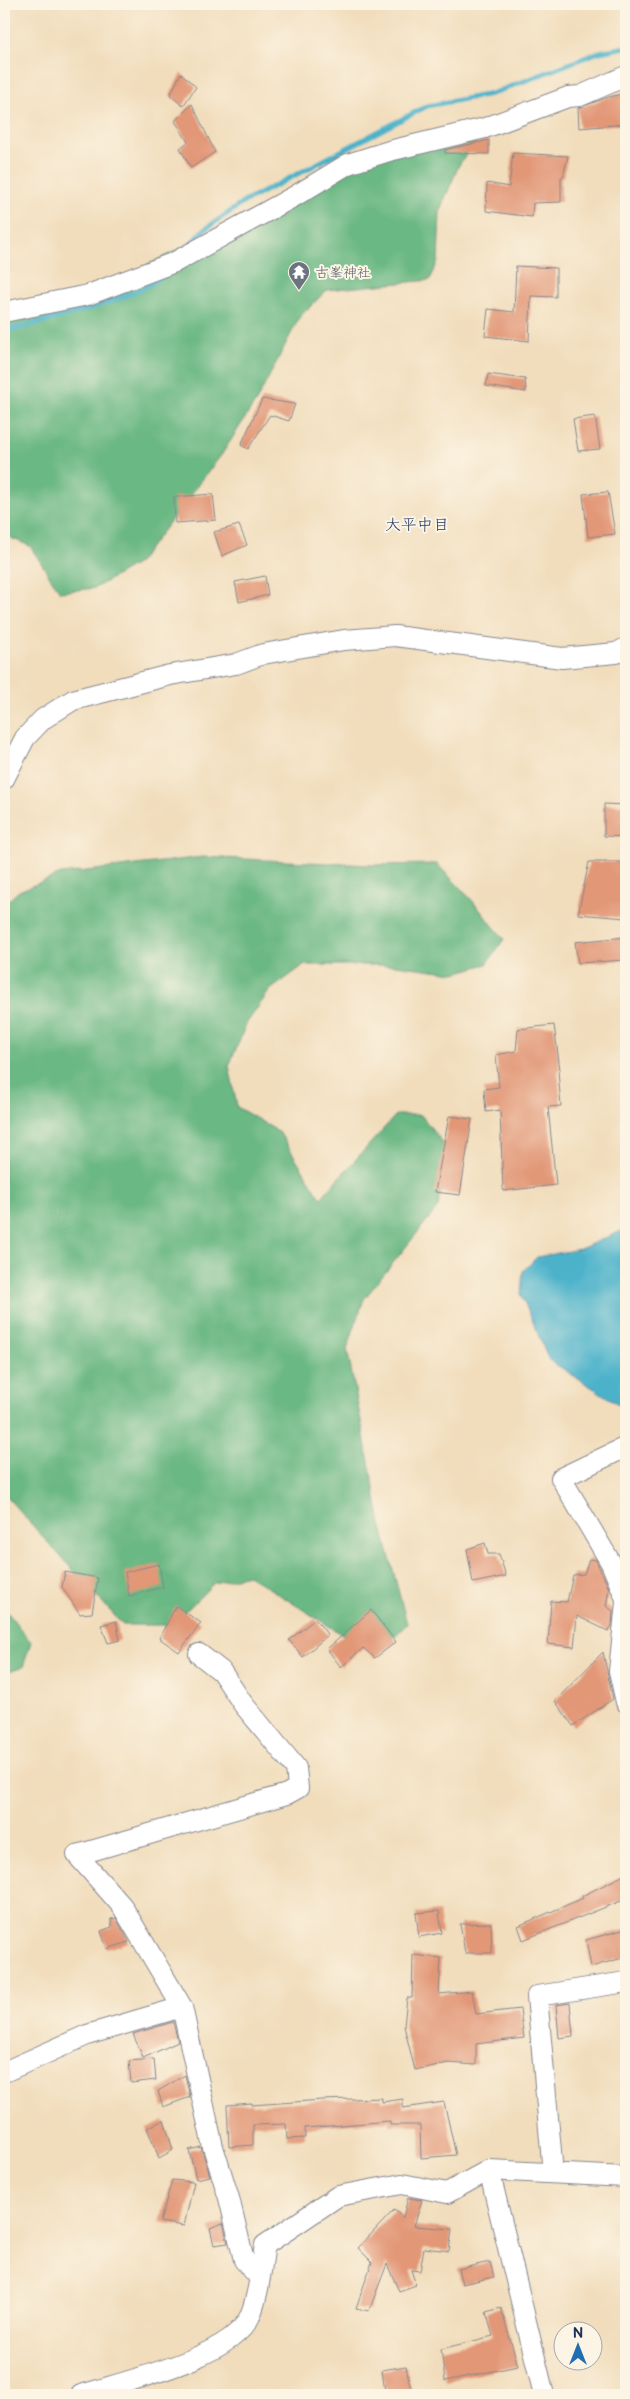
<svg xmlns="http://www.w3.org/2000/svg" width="630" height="2399" font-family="'Balsamiq Sans','Klee One',sans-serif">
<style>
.forest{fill:#6ab883;stroke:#427470}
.water{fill:#4bb2ca;stroke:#337094}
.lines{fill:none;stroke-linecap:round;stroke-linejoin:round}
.stream{stroke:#4bb2ca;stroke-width:5}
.building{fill:#e29777}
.minor-casing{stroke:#86868d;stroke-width:22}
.minor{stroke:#fff;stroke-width:20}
.labels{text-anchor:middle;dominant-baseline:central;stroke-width:4;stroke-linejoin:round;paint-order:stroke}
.worship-label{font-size:14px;fill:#5b616d;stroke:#fcf5e5;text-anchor:start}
.quarter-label{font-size:16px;fill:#1b2f5e;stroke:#fcf5e5}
</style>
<rect width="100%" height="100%" fill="#fcf5e5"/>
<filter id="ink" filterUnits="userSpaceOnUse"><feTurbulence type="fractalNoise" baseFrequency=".02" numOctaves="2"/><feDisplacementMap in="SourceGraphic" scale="10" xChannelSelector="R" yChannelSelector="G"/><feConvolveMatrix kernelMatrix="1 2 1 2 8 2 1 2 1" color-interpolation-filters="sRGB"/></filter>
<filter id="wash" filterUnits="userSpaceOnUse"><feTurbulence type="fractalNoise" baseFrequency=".0096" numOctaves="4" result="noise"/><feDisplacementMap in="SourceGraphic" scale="20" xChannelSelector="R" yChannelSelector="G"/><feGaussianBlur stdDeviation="1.12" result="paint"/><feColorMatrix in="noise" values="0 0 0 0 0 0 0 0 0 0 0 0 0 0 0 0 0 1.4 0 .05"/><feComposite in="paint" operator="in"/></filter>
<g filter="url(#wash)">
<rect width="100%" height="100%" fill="#f1ddbc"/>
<path class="forest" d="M485 128 459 165 440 210 438 261 430 280 327 290 299 318 258 398 222 454 138 563 95 588 60 592 30 546 4 535V312L88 295 348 164Z
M203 857 370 865 437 864 470 898 504 939 487 964 454 973 396 965H304L270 990 246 1024 229 1066 237 1107 279 1132 321 1198 396 1115H421L447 1148 438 1207 364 1299 347 1349 381 1524 407 1624 382 1649 340 1633 248 1575 214 1583 189 1608 165 1625H123L4 1494V904L19 891 61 874Z
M4 1608 31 1642 23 1667 4 1674Z"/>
<path class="water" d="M626 1229V1409L549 1360 521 1294 523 1271 537 1257 580 1249Z"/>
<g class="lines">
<path class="stream" d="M190 245 201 232 244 202 427 106 491 94 599 52 626 47
M4 331C38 324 140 298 163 275"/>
</g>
<g id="blocks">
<path class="building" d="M181 73 196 87 183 106 170 95Z
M622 94 626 124 579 128 578 108 609 97Z
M192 104 215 152 191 168 180 148 188 142 175 121Z
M489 140V154L445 153V150Z
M513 153 568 156 563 177H561V202L533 203 532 217 486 211 487 183 509 187Z
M516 266 556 268V297L531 296 529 341 485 336 488 309 514 312Z
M488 374 525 379 526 392 486 386Z
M262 399 295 404 289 421 270 415 248 449 241 445Z
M595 416 600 449 578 451 573 419Z
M608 492 615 534 588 537 583 494Z
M213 494 216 520 175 523 174 497Z
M239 525 247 545 222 556 214 532Z
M265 576 268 595 239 602 235 582Z
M604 804 626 805V837L604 836Z
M589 862H626V918L578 914Z
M626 937V960L578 963 575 942Z
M554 1025 560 1070 558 1071 561 1106 548 1107 556 1185 503 1191 500 1110 486 1112 484 1089 499 1087 496 1055 516 1051 518 1029Z
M449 1116 472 1119 460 1195 435 1192Z
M485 1543 488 1554H499L506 1576 473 1583 467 1549Z
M589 1559 596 1560 609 1589 606 1606 613 1611 612 1626 608 1631 577 1616 574 1647 548 1644 551 1601 567 1602 573 1575 584 1574Z
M159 1564 163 1587 129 1596 125 1572Z
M65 1572 98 1578 92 1613 80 1614 62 1587Z
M176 1606 201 1623 179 1652 159 1638Z
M371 1610 396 1642 375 1658 363 1648 341 1667 327 1649Z
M315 1619 328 1635 303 1657 289 1640Z
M116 1621 120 1640 108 1643 101 1625Z
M603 1652 613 1699 573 1726 555 1701Z
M626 1874V1899L523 1940 518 1926 583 1898 582 1896Z
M439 1911 442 1933 419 1937 416 1913Z
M116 1918 129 1942 107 1949 101 1931 112 1927 111 1919Z
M491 1923 492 1953H465L460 1924Z
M626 1929V1957L591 1967 586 1940Z
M413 1955 441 1958 439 1994 472 1991 476 2014 520 2009 524 2038 476 2044V2065L448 2063 415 2070 404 2026 407 1998H412Z
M570 2003 573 2036 559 2038 556 2005Z
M173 2022 178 2042 143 2058 133 2034Z
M154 2059 156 2080 131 2083 129 2061Z
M185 2075 190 2097 163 2107 158 2091Z
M382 2098V2102L403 2099V2108L444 2102 456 2155 421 2158 420 2125H390V2121L305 2128V2138L287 2139 286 2124 253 2125V2145L229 2147 227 2105 252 2103V2105L322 2100Z
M164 2120 173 2150 159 2158 147 2128Z
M201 2147 210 2176 196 2179 189 2150Z
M172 2180 194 2182 184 2226 160 2222Z
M408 2198 422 2200 414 2226 452 2229 449 2251 424 2248 420 2271 411 2270 416 2285 399 2291 387 2264 369 2311 356 2308 372 2262 358 2248 394 2210 403 2217Z
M223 2223 228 2243 214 2245 210 2228Z
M490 2262 494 2277 462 2284 458 2269Z
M501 2308 518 2366 445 2381 441 2349 493 2336 486 2312Z
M406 2366 411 2389 385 2392 382 2370Z"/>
</g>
</g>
<g filter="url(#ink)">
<use href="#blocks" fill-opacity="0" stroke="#86868d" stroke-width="1"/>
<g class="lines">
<g class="minor-casing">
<path id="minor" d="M4 312 88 295 175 262 295 196 348 164 389 151 485 128 568 97 580 96 626 76
M4 779 25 738 43 719 73 700 170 675 236 664 263 654 344 640 395 636 562 658 616 653 626 648
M626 1447 561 1478 611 1563 626 1599
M626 1602 619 1671 626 1702
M182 2007 122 1906 77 1855 287 1794 298 1788 296 1768 243 1704 221 1671 199 1654
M4 2072 87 2035 182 2007 213 2147 229 2198 244 2260 260 2278
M489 2170 544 2395
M553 2173 537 1996 626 1982
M81 2395C122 2382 232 2358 250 2316 259 2295 261 2268 265 2245L338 2196 402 2184 447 2193 489 2170 626 2177"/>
</g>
<use href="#minor" class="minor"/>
</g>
</g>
<defs>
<g id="temple-pin" transform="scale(1.125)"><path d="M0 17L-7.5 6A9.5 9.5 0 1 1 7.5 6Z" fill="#6b7280" stroke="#fcf5e5"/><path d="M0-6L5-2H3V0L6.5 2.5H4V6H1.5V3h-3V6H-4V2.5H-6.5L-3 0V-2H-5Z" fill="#fff"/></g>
</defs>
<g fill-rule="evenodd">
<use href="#temple-pin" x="299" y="272"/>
</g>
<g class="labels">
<g class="worship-label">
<text x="315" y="272">古峯神社</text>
</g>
<g class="quarter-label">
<text x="417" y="525">大平中目</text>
</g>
</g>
<rect width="630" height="2399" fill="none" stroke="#fcf5e5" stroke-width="20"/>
<g transform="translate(578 2346)"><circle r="24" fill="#fcf5e5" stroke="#a2a6af"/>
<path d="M0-4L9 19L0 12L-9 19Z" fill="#1f6fb2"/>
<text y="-8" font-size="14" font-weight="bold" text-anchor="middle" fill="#1b2f5e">N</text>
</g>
</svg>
